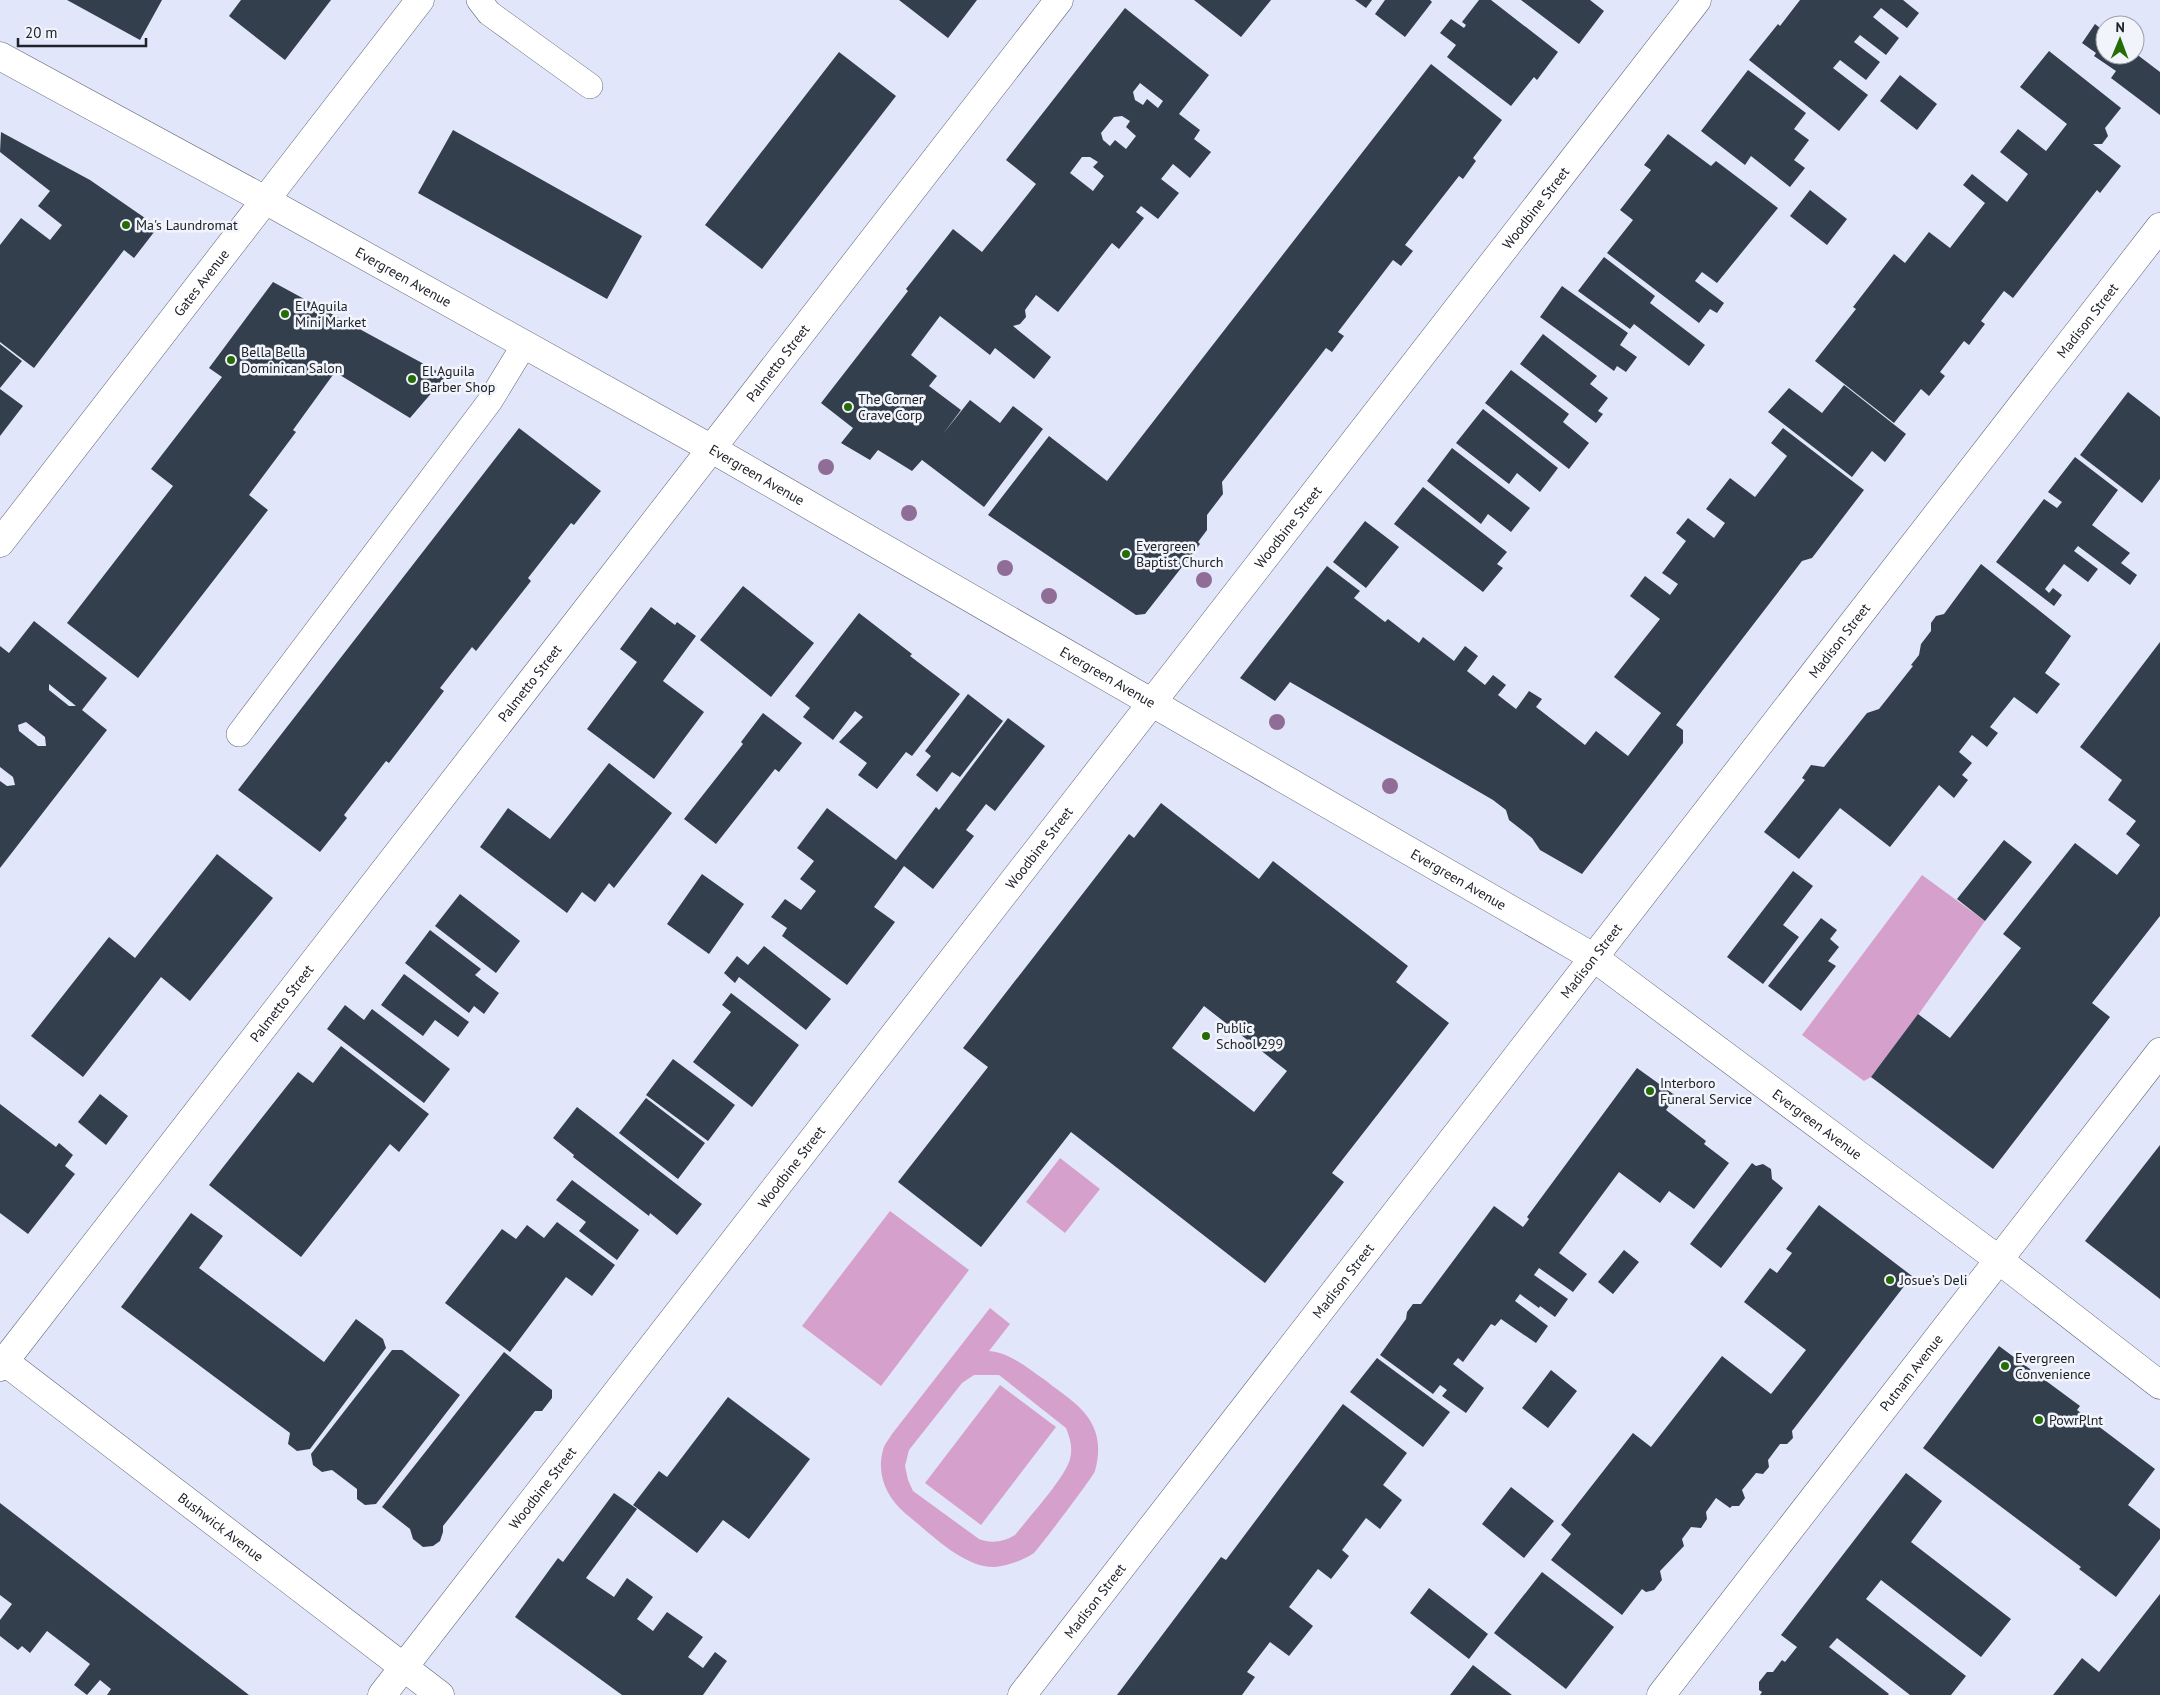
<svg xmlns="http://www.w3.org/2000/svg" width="2160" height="1695" font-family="'PT Sans',sans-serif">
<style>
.green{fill:#d6a0cd;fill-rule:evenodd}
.building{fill:#333f4c;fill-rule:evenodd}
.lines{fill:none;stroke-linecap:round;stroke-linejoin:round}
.service-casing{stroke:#626577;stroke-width:26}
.minor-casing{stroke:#626577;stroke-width:29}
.secondary-casing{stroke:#626577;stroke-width:29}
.service{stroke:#fff;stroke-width:25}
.minor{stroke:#fff;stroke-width:28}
.secondary{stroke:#fff;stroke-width:28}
.tree{fill:#8f6d96}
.poi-dot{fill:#256c06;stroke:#f2f4fc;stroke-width:2}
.labels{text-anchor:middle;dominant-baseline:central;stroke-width:5;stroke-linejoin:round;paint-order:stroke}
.street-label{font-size:14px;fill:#202229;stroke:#f2f4fc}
.poi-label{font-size:14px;fill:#202229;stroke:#f2f4fc;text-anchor:start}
</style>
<rect width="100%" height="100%" fill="#e2e6fa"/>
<path class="green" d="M1922 875 1985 921 1918 1015 1871 1077 1864 1081 1802 1035Z
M1060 1158 1100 1189 1065 1233 1026 1202Z
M890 1211 969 1270 881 1386 802 1326Z
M990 1308 1010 1324 989 1351C1011 1353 1027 1368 1045 1380 1062 1394 1084 1406 1093 1426 1100 1440 1099 1457 1095 1471 1093 1477 1039 1548 1034 1553 1024 1560 1007 1566 995 1567 963 1568 929 1532 906 1514 887 1498 876 1475 883 1450 884 1445 889 1439 892 1434ZM974 1375H999L1066 1428C1070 1438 1073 1448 1070 1459 1065 1478 1029 1517 1015 1535 1003 1542 992 1544 979 1539L913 1491 908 1480 905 1466 909 1450 962 1383Z
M1000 1385 1056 1427 981 1525 925 1483Z"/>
<path class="building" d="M67 0H162L140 40Z
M241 0H331L285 60 229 16Z
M899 0H977L948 38Z
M1194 0H1271L1241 37Z
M1355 0H1372L1366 8Z
M1385 0H1430L1432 2 1405 37 1375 14Z
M1479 0H1491L1558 52 1537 80 1534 77 1511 106 1447 57 1456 45 1440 33 1451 19 1464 28 1466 25 1462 22Z
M1521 0H1590L1604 11 1579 44Z
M1800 0H1903L1919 13 1907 28 1881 8 1873 17 1899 38 1886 55 1860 35 1854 42 1880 62 1866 80 1840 60 1833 68 1868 95 1839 131 1749 60 1778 24 1780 26Z
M1125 8 1209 75 1179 114 1200 130 1194 139 1211 152 1190 178 1173 164 1161 179 1179 193 1158 219 1141 206 1136 212 1144 218 1119 249 1112 243 1058 312 1036 295 1025 310 1026 317 1020 324 1013 326 1051 357 1034 379 995 348 990 355 940 316 911 355 937 376 929 386 961 410 943 434 970 400 1000 423 1013 406 1043 429 984 507 922 460 912 471 878 450 870 460 841 443 853 428 821 403 908 291 906 289 953 229 982 252 1036 184 1006 160ZM1140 83 1163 101 1158 108 1147 99 1143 105 1135 100 1133 92ZM1122 116 1130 121 1126 127 1136 136 1126 149 1115 140 1110 146 1103 140 1101 133 1114 117ZM1082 157H1090L1098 162 1093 167 1104 176 1093 191 1070 173Z
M2095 24 2105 32V55L2135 53 2160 72V115L2111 78 2116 71 2094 56 2096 53 2082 43Z
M2049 51 2121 108 2105 128 2108 136 2102 144H2093L2121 166 2100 193 2097 190 2013 298 2004 291 1981 321 1985 324 1969 345 1964 341 1940 372 1945 376 1929 396 1921 389 1894 423 1815 361 1856 309 1853 307 1894 254 1905 263 1929 232 1950 248 1985 203 1963 185 1972 174 2007 202 2028 174 2000 152 2018 129 2046 151 2067 124 2020 87Z
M839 52 896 96 762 269 705 225Z
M1431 64 1502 120 1473 158 1476 161 1463 179 1459 176 1405 245 1413 251 1401 266 1393 260 1338 332 1344 336 1332 352 1326 348 1222 482 1223 494 1207 515V530L1198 542 1200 544 1145 614 1136 615 988 515 1049 436 1107 481Z
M1748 70 1806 113 1794 129 1809 140 1794 160 1805 168 1790 187 1751 156 1745 165 1701 131Z
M1900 75 1937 104 1917 130 1880 101Z
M453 130 642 236 607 299 418 193Z
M1 132 90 180 158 227 134 258 124 250 34 368 0 342V245L21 218 50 240 62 225 38 206 50 191 0 152Z
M1668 134 1711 166 1716 161 1778 208 1717 283 1702 272 1695 281 1724 303 1717 313 1710 309 1699 323 1607 253 1633 220 1620 210 1651 170 1644 165Z
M1810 190 1847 219 1827 245 1790 216Z
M1604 257 1655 296 1650 303 1705 345 1689 366 1634 324 1630 329 1578 291Z
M273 282 446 376 410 418 335 372 293 430 296 432 249 495 268 510 138 678 67 623 173 486 151 469 222 377 209 368Z
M1562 286 1628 333 1620 345 1637 357 1626 372 1617 366 1614 371 1540 317Z
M1543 334 1597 376 1590 384 1608 398 1598 411 1603 414 1596 423 1520 364Z
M0 344 22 361 0 388Z
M1511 370 1569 414 1563 422 1589 443 1569 469 1485 403Z
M1844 385 1906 434 1885 462 1872 451 1852 477 1768 412 1789 388 1822 413Z
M0 389 23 406 0 436Z
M2128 392 2160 417V479L2142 503 2080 455Z
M1483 409 1558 468 1540 492 1517 473 1509 484 1456 443Z
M519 428 601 491 574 525 571 523 528 578 531 581 476 651 472 647 440 688 444 691 389 763 386 761 344 815 347 818 320 852 238 790Z
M1783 428 1864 490 1812 558 1802 561 1676 725 1683 730V743L1582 874 1540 850 1532 838 1509 820 1506 810 1493 800 1290 682 1275 701 1240 678 1327 566 1360 591 1354 598 1385 622 1388 619 1419 643 1423 637 1454 661 1465 646 1478 656 1467 671 1485 685 1493 675 1506 685 1498 695 1516 709 1529 691 1542 699 1536 707 1585 745 1596 731 1628 756 1661 713 1614 677 1660 619 1630 596 1645 576 1670 595 1678 584 1662 573 1686 541 1676 533 1688 518 1714 538 1725 523 1706 509 1730 478 1755 497 1787 456 1771 443Z
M1452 448 1530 508 1511 532 1488 514 1481 524 1427 481Z
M2075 457 2118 490 2092 525 2130 553 2121 563 2137 575 2130 585 2078 546 2074 551 2098 569 2088 582 2064 564 2045 589 2049 593 2053 588 2062 595 2054 606 1996 562 2044 499 2057 508 2062 502 2048 492Z
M1423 487 1507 552 1497 564 1503 568 1483 592 1394 524Z
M1365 521 1399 547 1366 588 1333 562Z
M1981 564 2071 636 2045 673 2060 684 2037 714 2014 697 1990 727 1998 733 1987 747 1972 735 1959 752 1972 763 1962 775 1968 780 1954 798 1939 785 1890 847 1840 808 1799 859 1764 832 1805 780 1802 778 1811 765 1824 767 1867 713 1879 709 1913 666 1911 665 1919 655 1921 644 1931 631V623L1936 616 1944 614Z
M743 586 814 643 771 697 700 640Z
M651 607 675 625 677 622 696 636 663 681 704 712 654 779 587 729 637 662 620 649Z
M859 613 912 654 910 656 960 694 912 756 906 752 877 789 858 775 867 763 839 742 863 717 855 711 833 740 803 717 810 708 795 696Z
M34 621 107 678 82 710 107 730 0 868V781L7 786 15 785 13 777 0 767V646L9 653ZM49 684 76 706H69L49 690ZM26 722 45 737 46 746H38L19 731 18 725Z
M2160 642V916L2092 1003 2110 1017 1993 1169 1871 1077 1918 1014 1950 1038 2021 948 2003 934 2075 843 2117 875 2140 845 2126 834 2136 821 2108 800 2122 780 2080 747Z
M968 694 1003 721 960 777 952 772 937 792 916 775 931 756 925 751Z
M763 713 802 743 779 772 775 769 716 844 684 819 743 744 741 742Z
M1008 718 1045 746 995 811 986 804 966 830 974 836 933 889 904 866 874 907 895 922 847 985 782 936 787 928 771 917 785 899 801 910 816 891 800 879 814 861 797 848 827 808 896 860 936 807 939 810Z
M609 763 672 813 614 888 609 883 595 902 582 892 567 913 480 847 508 808 550 839Z
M1161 803 1259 879 1273 861 1408 966 1396 982 1449 1023 1332 1173 1344 1182 1265 1283 1071 1132 981 1247 898 1182 988 1067 963 1048 1129 834 1134 838ZM1204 1006 1287 1071 1254 1112 1172 1048Z
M2004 840 2032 862 1985 921 1957 899Z
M217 854 273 898 190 1001 161 977 83 1077 31 1036 109 937 135 958Z
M1793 871 1813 886 1783 925 1799 937 1763 984 1727 957Z
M702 874 744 904 709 954 667 924Z
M460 894 520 941 496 973 435 926Z
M1821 918 1837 930 1830 939 1839 947 1828 961 1836 966 1801 1011 1768 986Z
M430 930 481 969 475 975 499 993 484 1014 474 1006 469 1013 405 963Z
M764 946 831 999 806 1030 739 977 735 983 724 973 737 956 748 965Z
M404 974 469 1022 458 1037 435 1020 423 1036 381 1005Z
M731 993 799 1045 752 1107 693 1062 731 1012 722 1005Z
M345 1005 364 1020 372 1009 450 1069 424 1103 327 1029Z
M341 1046 429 1114 399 1152 390 1144 301 1257 209 1185 298 1072 313 1083Z
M673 1059 735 1105 708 1141 646 1095Z
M1637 1068 1676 1096 1666 1110 1706 1141 1704 1144 1729 1163 1694 1209 1669 1191 1660 1203 1619 1172 1559 1253 1587 1274 1573 1292 1539 1268 1534 1275 1568 1299 1555 1317 1540 1306 1539 1308 1520 1294 1515 1301 1548 1326 1536 1343 1501 1319 1495 1326 1491 1324 1463 1362 1458 1358 1453 1364 1484 1388 1466 1413 1442 1396 1447 1390 1440 1385 1433 1394 1380 1355 1406 1319 1407 1312 1413 1304H1421L1494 1206 1523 1227 1529 1219 1527 1217Z
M100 1094 128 1116 106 1145 78 1122Z
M646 1098 705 1143 678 1179 619 1133Z
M0 1104 56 1147 59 1143 73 1155 65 1166 75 1174 28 1234 0 1213Z
M577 1107 702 1204 677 1235 650 1213 649 1216 573 1157 574 1155 553 1138Z
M2160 1145V1299L2085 1241Z
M1752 1163 1756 1166 1763 1164 1771 1169 1772 1179 1783 1188 1721 1268 1690 1244Z
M572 1180 639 1230 617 1260 579 1231 586 1222 556 1200Z
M1819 1205 1912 1276 1792 1431 1793 1438 1787 1444H1780L1768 1460 1769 1467 1763 1474 1756 1473 1742 1490 1745 1498 1739 1506H1732L1730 1508 1716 1498 1706 1512 1707 1519 1701 1528 1691 1527 1682 1539 1684 1546 1660 1571 1662 1580 1654 1590 1646 1592 1642 1589 1622 1615 1551 1560 1571 1534 1561 1525 1633 1433 1651 1447 1722 1356 1771 1394 1806 1350 1744 1302 1770 1268 1777 1273 1792 1253 1786 1249Z
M191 1213 223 1236 199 1268 324 1362 356 1319 383 1339 386 1348 310 1449 297 1451 288 1444 290 1433 121 1307Z
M557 1222 615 1265 592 1296 566 1277 510 1352 445 1303 502 1229 516 1239 527 1225 544 1238Z
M1624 1250 1639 1262 1613 1294 1598 1282Z
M1999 1346 2080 1406 2077 1410 2155 1469 2128 1505 2160 1529V1539L2116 1597 2079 1569 2081 1567 1923 1448Z
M392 1350H402L460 1395 376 1504 365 1505 357 1499V1489L332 1470 322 1472 313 1465 311 1454Z
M504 1352 552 1390V1398L542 1411H535L443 1526V1532L440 1541 433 1546 423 1547 413 1539 410 1529 382 1507Z
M1377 1358 1450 1412 1423 1447 1350 1392Z
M1551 1370 1577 1391 1548 1428 1522 1408Z
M728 1397 810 1459 749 1539 723 1520 697 1553 633 1505 659 1471 667 1477Z
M1343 1404 1407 1453 1383 1485 1402 1500 1380 1529 1366 1518 1342 1550 1349 1556 1331 1579 1318 1569 1289 1607 1313 1626 1289 1656 1270 1642 1247 1672 1255 1677 1242 1695H1117L1221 1557 1226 1560Z
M1906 1473 1942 1501 1911 1542 2011 1619 1981 1657 1881 1580 1866 1599 1966 1676 1951 1695H1910L1837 1638 1829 1647 1889 1694 1888 1695H1760L1762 1692 1759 1690V1682L1767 1672H1773L1782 1660 1785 1662 1797 1647 1781 1635Z
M1511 1487 1554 1521 1524 1558 1482 1524Z
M614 1493 637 1509 586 1578 614 1597 627 1578 653 1597 637 1619 653 1631 667 1612 703 1637 688 1657 703 1668 715 1652 727 1661 703 1695H622L515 1617 558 1558 563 1562Z
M0 1503 249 1695H107L111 1689 100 1680 87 1695 74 1685 90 1664 47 1631 30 1653 22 1646 18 1650 0 1636V1620L12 1604 0 1595Z
M1542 1572 1614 1627 1566 1689 1494 1633Z
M1429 1588 1488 1634 1469 1659 1410 1613Z
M2160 1594V1695H2053L2082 1658 2099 1672Z
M1473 1665 1512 1695H1450Z"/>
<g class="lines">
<g class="service-casing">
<path id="service" d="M479 0 489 13 590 86
M239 734 490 401 524 345"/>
</g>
<g class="minor-casing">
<g id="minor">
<path id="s1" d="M0 56 265 200 712 449 1593 957 1999 1260 2160 1385"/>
<path id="s2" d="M0 543 420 0"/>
<path id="s3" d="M0 1367 1059 0"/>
<path id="s4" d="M382 1695 1697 0"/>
<path id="s5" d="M1022 1695 2160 227"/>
<path id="s6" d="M1661 1695 2160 1052"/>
</g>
</g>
<g class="secondary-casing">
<g id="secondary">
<path id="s7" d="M0 1358 440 1695"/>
</g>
</g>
<use href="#service" class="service"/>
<use href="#minor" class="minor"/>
<use href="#secondary" class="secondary"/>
</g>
<g class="tree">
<circle cx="826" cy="467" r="8"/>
<circle cx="909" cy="513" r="8"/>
<circle cx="1005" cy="568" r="8"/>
<circle cx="1204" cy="580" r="8"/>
<circle cx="1049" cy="596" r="8"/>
<circle cx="1277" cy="722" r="8"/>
<circle cx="1390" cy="786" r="8"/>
</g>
<g class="poi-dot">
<circle cx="126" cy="225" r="5"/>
<circle cx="285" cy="314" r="5"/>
<circle cx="231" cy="360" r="5"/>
<circle cx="412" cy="379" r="5"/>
<circle cx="848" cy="407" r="5"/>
<circle cx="1126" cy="554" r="5"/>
<circle cx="1206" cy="1036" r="5"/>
<circle cx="1650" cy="1091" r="5"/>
<circle cx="1890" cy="1280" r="5"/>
<circle cx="2005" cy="1366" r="5"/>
<circle cx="2039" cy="1420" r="5"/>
</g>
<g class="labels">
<g class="street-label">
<text stroke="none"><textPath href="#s4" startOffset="1882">Woodbine Street</textPath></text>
<text stroke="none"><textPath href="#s1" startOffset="460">Evergreen Avenue</textPath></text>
<text stroke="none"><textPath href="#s2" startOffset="329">Gates Avenue</textPath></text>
<text stroke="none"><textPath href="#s5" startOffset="1739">Madison Street</textPath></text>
<text stroke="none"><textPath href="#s3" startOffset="1270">Palmetto Street</textPath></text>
<text stroke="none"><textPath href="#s1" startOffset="865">Evergreen Avenue</textPath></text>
<text stroke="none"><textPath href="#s4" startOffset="1478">Woodbine Street</textPath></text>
<text stroke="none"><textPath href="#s5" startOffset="1334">Madison Street</textPath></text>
<text stroke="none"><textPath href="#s1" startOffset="1270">Evergreen Avenue</textPath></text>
<text stroke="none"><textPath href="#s3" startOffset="865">Palmetto Street</textPath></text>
<text stroke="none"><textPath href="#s4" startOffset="1072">Woodbine Street</textPath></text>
<text stroke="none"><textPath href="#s1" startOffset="1675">Evergreen Avenue</textPath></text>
<text stroke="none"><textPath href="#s5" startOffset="929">Madison Street</textPath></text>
<text stroke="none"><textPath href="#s3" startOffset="460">Palmetto Street</textPath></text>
<text stroke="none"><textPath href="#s1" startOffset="2110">Evergreen Avenue</textPath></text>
<text stroke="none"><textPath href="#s4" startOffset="668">Woodbine Street</textPath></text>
<text stroke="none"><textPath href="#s5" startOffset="524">Madison Street</textPath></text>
<text stroke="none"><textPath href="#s6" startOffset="408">Putnam Avenue</textPath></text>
<text stroke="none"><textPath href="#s4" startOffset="262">Woodbine Street</textPath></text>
<text stroke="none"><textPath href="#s7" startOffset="278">Bushwick Avenue</textPath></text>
<text stroke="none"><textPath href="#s5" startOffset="119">Madison Street</textPath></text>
</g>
<g class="poi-label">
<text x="136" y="225">Ma's Laundromat</text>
<text x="295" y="306">El Aguila<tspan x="295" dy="16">Mini Market</tspan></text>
<text x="241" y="352">Bella Bella<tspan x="241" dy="16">Dominican Salon</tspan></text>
<text x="422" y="371">El Aguila<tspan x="422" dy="16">Barber Shop</tspan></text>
<text x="858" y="399">The Corner<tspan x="858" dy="16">Crave Corp</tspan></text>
<text x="1136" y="546">Evergreen<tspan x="1136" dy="16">Baptist Church</tspan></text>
<text x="1216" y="1028">Public<tspan x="1216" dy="16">School 299</tspan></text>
<text x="1660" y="1083">Interboro<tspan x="1660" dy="16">Funeral Service</tspan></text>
<text x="1900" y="1280">Josue’s Deli</text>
<text x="2015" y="1358">Evergreen<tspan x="2015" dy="16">Convenience</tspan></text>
<text x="2049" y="1420">PowrPlnt</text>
</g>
</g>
<g transform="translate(2120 40) rotate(1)"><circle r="24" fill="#f2f4fc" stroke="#9ea0a8"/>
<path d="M0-4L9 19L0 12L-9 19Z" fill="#256c06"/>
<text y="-8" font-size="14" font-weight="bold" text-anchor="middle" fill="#202229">N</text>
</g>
<path d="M18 38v8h128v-8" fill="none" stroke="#202229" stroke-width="2.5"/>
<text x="25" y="38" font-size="15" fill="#202229" stroke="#f2f4fc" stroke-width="4" paint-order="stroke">20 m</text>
</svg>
